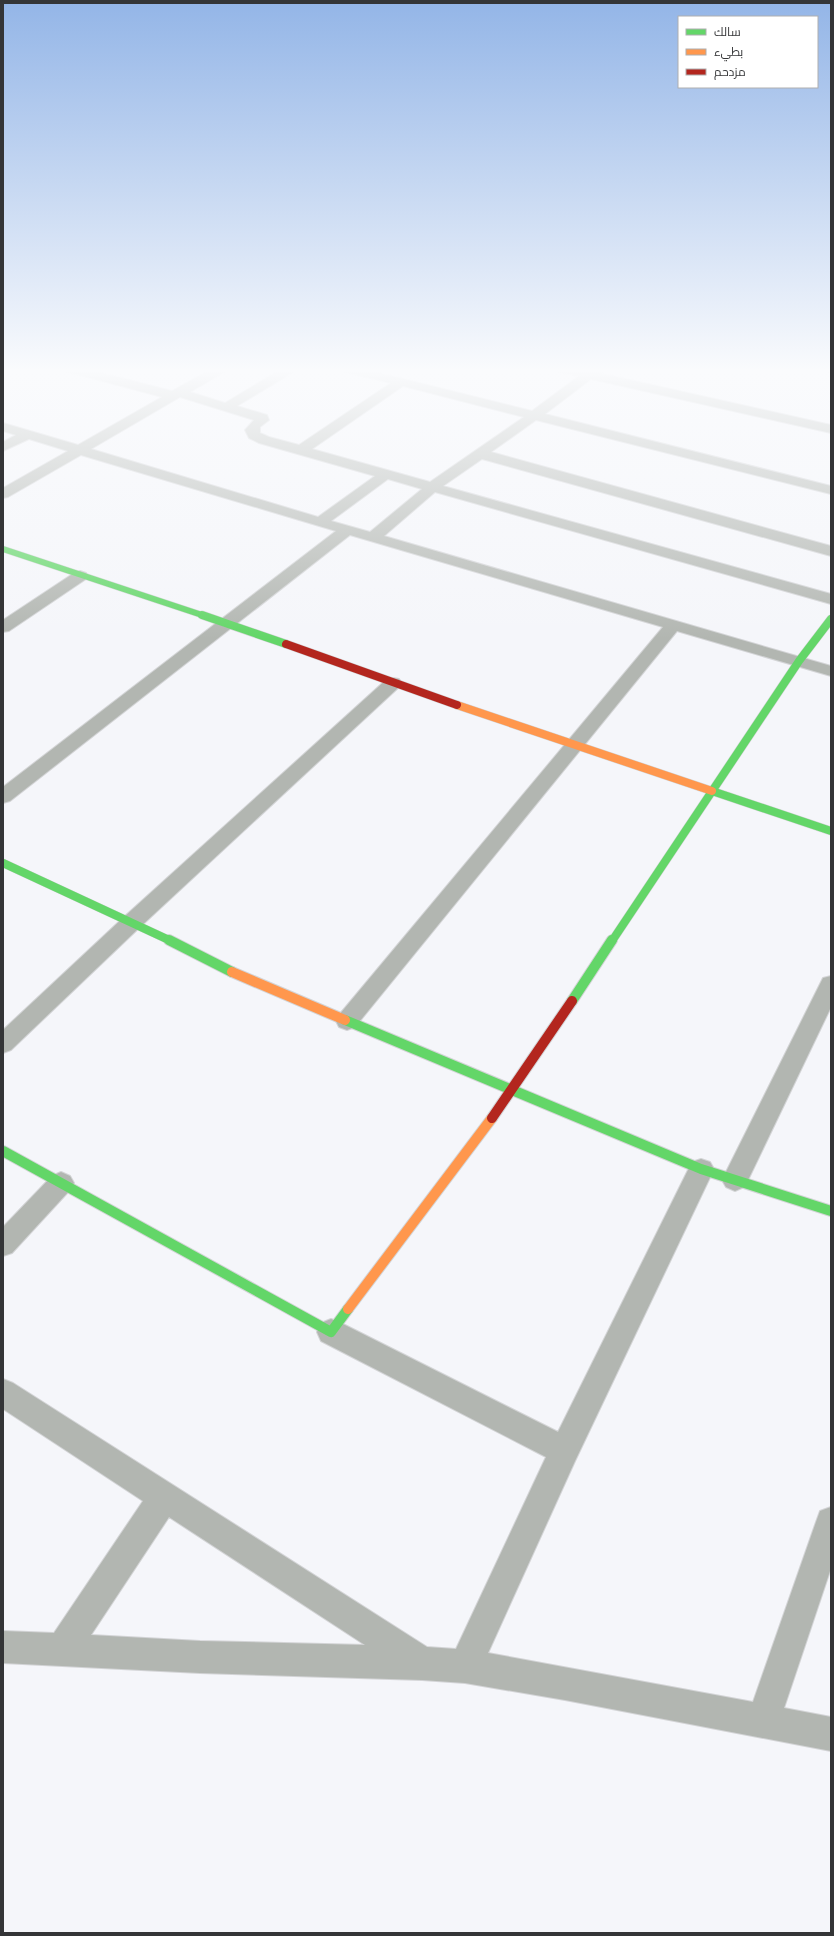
<svg xmlns="http://www.w3.org/2000/svg" width="834" height="1936" font-family="'Roboto Condensed',Cairo,sans-serif">
<style>
.lines{fill:none;stroke-linecap:round;stroke-linejoin:round}
.street-casing{stroke:#d3d4d6;stroke-width:2}
.fast-far2-casing{stroke:#d3d4d6;stroke-width:7}
.fast-far1-casing{stroke:#d3d4d6;stroke-width:9}
.fast-casing{stroke:#d3d4d6;stroke-width:12}
.slow-far1-casing{stroke:#d3d4d6;stroke-width:9}
.slow-casing{stroke:#d3d4d6;stroke-width:12}
.jam-far1-casing{stroke:#d3d4d6;stroke-width:9}
.jam-casing{stroke:#d3d4d6;stroke-width:12}
.street{fill:#b2b6b1;fill-rule:evenodd}
.fast-far2{stroke:#63d668;stroke-width:6}
.fast-far1{stroke:#63d668;stroke-width:8}
.fast{stroke:#63d668;stroke-width:10}
.slow-far1{stroke:#ff974d;stroke-width:8}
.slow{stroke:#ff974d;stroke-width:10}
.jam-far1{stroke:#b3261e;stroke-width:8}
.jam{stroke:#b3261e;stroke-width:10}
</style>
<rect width="100%" height="100%" fill="#f5f6fa"/>
<g class="lines">
<g class="street-casing">
<path id="street" d="M63 368H83L172 391 213 368H228L226 371 190 392 225 403 283 368H297L295 371 237 406 267 415 269 420 260 427V433L269 437 299 445 391 383 341 371 339 368H359L532 411 579 376 555 371 553 368H575L587 370 590 368H604L599 373 831 425V433L591 379 545 414 831 486V494L536 420 491 452 831 546V556L482 459 443 486 831 594V604L435 492 384 536 831 666V676L677 631 355 1027 347 1030 339 1027 336 1021 339 1015 663 627 350 535 10 801 3 803V787L336 531 81 455 8 497 3 498V488L68 451 29 439 3 451V442L16 435 3 431V423L78 445 162 397 65 371ZM403 386 524 417 430 482 312 449ZM180 397 254 420 245 430 249 438 259 443 375 476 318 517 91 449ZM388 479 422 489 370 532 331 521Z
M824 368H831V372L826 371Z
M80 571 86 573 88 576 86 579 9 631 3 632V620L74 573Z
M393 678 399 679 402 683 399 687 140 927 11 1050 3 1053V1030L124 917 387 679Z
M831 976V1007L748 1180 744 1187 735 1191 726 1187 722 1180 823 978Z
M701 1159 710 1162 714 1169 575 1461 488 1653 753 1702 816 1522 820 1511 831 1507V1568L784 1708 831 1717V1751L565 1700 465 1683 422 1680 200 1673 3 1663V1631L54 1633 143 1501 3 1409V1379L13 1383 427 1647 456 1649 546 1457 321 1341 317 1332 321 1323 331 1319 341 1323 558 1432 692 1162ZM169 1517 365 1645 200 1641 91 1635Z
M61 1172 70 1176 74 1183 70 1190 12 1253 3 1256V1227L52 1176Z"/>
</g>
<g class="fast-far2-casing">
<path id="fast-far2" d="M3 549 205 616"/>
</g>
<g class="fast-far1-casing">
<path id="fast-far1" d="M202 615 286 644
M712 791 831 831
M3 863 171 941
M612 941 799 661 831 619"/>
</g>
<g class="fast-casing">
<path id="fast" d="M169 940 232 972
M572 1001 612 940
M345 1020 701 1169 831 1211
M3 1151 331 1332 348 1309"/>
</g>
<g class="slow-far1-casing">
<path id="slow-far1" d="M457 705 712 791"/>
</g>
<g class="slow-casing">
<path id="slow" d="M232 972 345 1020
M348 1309 492 1118"/>
</g>
<g class="jam-far1-casing">
<path id="jam-far1" d="M286 644 457 705"/>
</g>
<g class="jam-casing">
<path id="jam" d="M492 1118 572 1001"/>
</g>
<use href="#street" class="street"/>
<use href="#fast-far2" class="fast-far2"/>
<use href="#fast-far1" class="fast-far1"/>
<use href="#fast" class="fast"/>
<use href="#slow-far1" class="slow-far1"/>
<use href="#slow" class="slow"/>
<use href="#jam-far1" class="jam-far1"/>
<use href="#jam" class="jam"/>
</g>
<linearGradient id="sky" x2="0" y2="1"><stop stop-color="#93b5e7"/><stop offset="0.58" stop-color="#fafbfd"/><stop offset="1" stop-color="#fafbfd" stop-opacity="0"/></linearGradient>
<rect width="834" height="639" fill="url(#sky)"/>
<rect width="834" height="1936" fill="none" stroke="#343537" stroke-width="8"/>
<rect x="678" y="16" width="140" height="72" fill="#ffffff" stroke="#aeaeaf"/>
<rect x="686" y="29" width="20" height="6" fill="#63d668" stroke="#aeaeaf"/>
<text x="714" y="36" font-size="12" fill="#343537">سالك</text>
<rect x="686" y="49" width="20" height="6" fill="#ff974d" stroke="#aeaeaf"/>
<text x="714" y="56" font-size="12" fill="#343537">بطيء</text>
<rect x="686" y="69" width="20" height="6" fill="#b3261e" stroke="#aeaeaf"/>
<text x="714" y="76" font-size="12" fill="#343537">مزدحم</text>
</svg>
